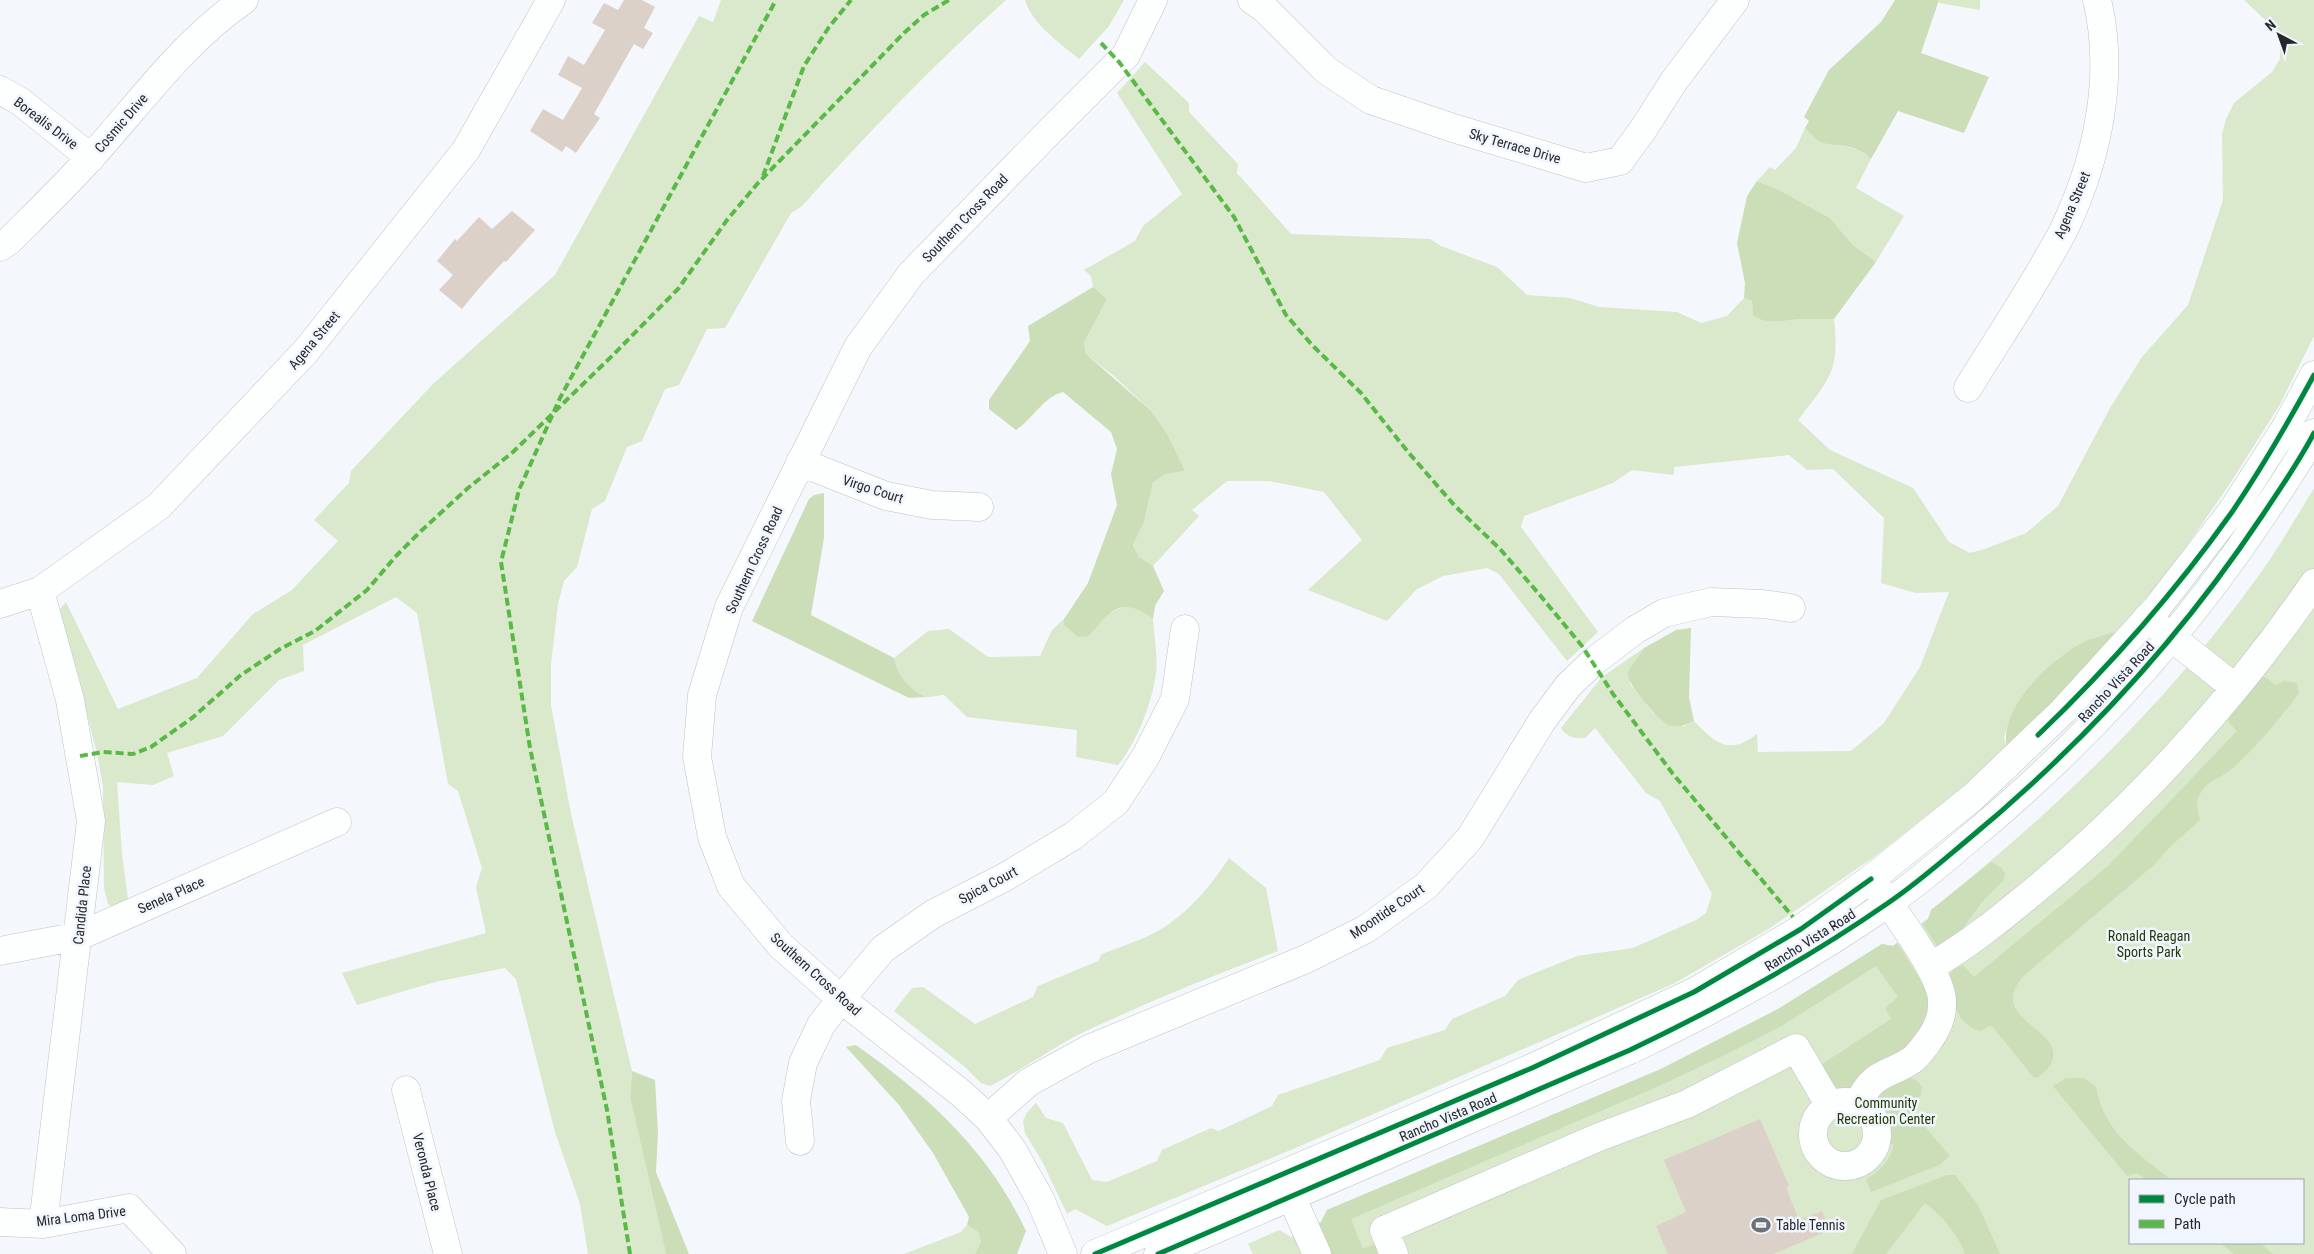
<svg xmlns="http://www.w3.org/2000/svg" width="2314" height="1254" font-family="'Roboto Condensed',sans-serif">
<style>
.green{fill:#dae8cb;fill-rule:evenodd}
.forest{fill:#ccdeb8}
.building{fill:#dcd1c8}
.lines{fill:none;stroke-linecap:round;stroke-linejoin:round}
.minor-casing{stroke:#c0c3c6;stroke-width:29}
.major-casing{stroke:#c0c3c6;stroke-width:29}
.minor{stroke:#fdfefe;stroke-width:28}
.major{stroke:#fdfefe;stroke-width:28}
.quiet{stroke:#58b947;stroke-width:4;stroke-dasharray:8 4;stroke-linecap:butt}
.cycleway-casing{stroke:#f1f6fe;stroke-width:8}
.cycleway{stroke:#00873e;stroke-width:5}
.labels{text-anchor:middle;dominant-baseline:central;stroke-width:5;stroke-linejoin:round;paint-order:stroke}
.street-label{font-size:14px;fill:#25282b;stroke:#f1f6fe}
.park-label{font-size:14px;fill:#263902;stroke:#f1f6fe}
.poi-label{font-size:14px;fill:#25282b;stroke:#f1f6fe;text-anchor:start}
</style>
<rect width="100%" height="100%" fill="#f4f7fb"/>
<path class="green" d="M721 0H1006C934 64 867 134 802 206L791 213 725 328 707 329 679 385 665 389 642 441 627 447 605 501 592 509 577 567 564 581 558 604 551 664V705L571 814 632 1071 630 1097 666 1254H588L580 1204 555 1132 516 979 505 968 435 982 357 1005 342 973 486 933 476 887 482 868 458 791 448 784 417 613 396 597 303 645 304 671 279 680 223 736 167 753 174 776 153 785 117 782 122 854 129 907 116 910 108 904 104 888 103 786 97 753 85 707 56 633 57 612 66 602 118 709 197 678 253 614 292 590 338 541 314 520 349 483 351 471 434 383 555 275 699 16 713 22Z
M1025 0H1124L1109 26 1079 59C1060 43 1032 24 1025 0Z
M1939 0H1980V10L1939 3Z
M2244 0H2314V336L2279 406 2229 485 2174 564 2119 631 2093 638 2060 657 2033 683 2016 706 2009 721 2004 737 2007 748 1987 768 1874 857 1767 930 1673 984 1293 1149 1107 1226 1075 1209 1067 1214 1043 1163 1025 1133 1023 1122 1026 1114 1036 1103 1046 1118 1063 1123 1092 1180 1107 1182 1157 1161 1162 1150 1211 1128 1219 1131 1272 1106 1278 1095 1380 1060 1387 1048 1445 1030 1452 1019 1505 996 1518 980 1577 956 1633 948 1696 920 1706 913 1712 894 1660 801 1646 793 1595 728 1585 738C1576 739 1566 737 1561 728L1602 677 1644 648 1641 655 1631 667 1630 684 1653 713 1684 726 1694 721C1715 743 1729 756 1757 734L1758 752 1851 751 1884 723 1920 667 1949 592 1916 593 1881 583 1884 518 1833 469 1807 470 1789 455 1674 467V475L1632 470 1613 483 1524 516 1521 527 1598 632 1567 661 1499 574 1487 568 1443 576 1417 589 1387 621 1308 590 1362 540 1324 492 1270 481H1227L1192 510 1199 516 1153 566 1139 557 1133 545 1144 522 1153 481 1166 474 1185 471 1150 410 1114 376 1086 354 1084 343 1107 299 1093 287 1091 276 1084 270 1135 241 1143 226 1182 194 1117 93 1145 62 1189 103V112L1238 164 1237 173 1291 234 1430 239 1441 246 1497 267 1527 295 1570 298 1599 307 1677 312 1701 323 1727 316 1744 298 1752 301 1753 314C1767 326 1785 320 1802 319 1813 319 1824 319 1834 319 1840 373 1829 379 1798 420L1830 450 1913 488 1949 542 1970 553 1985 549 2026 533 2058 506 2110 408 2142 357 2188 305 2223 200 2222 134 2226 119 2234 103 2272 72 2280 59V34Z
M1805 128C1809 132 1813 137 1817 140 1832 150 1850 140 1871 159L1856 188 1904 216 1876 262 1853 245 1830 218 1779 190 1757 181 1770 167 1775 170 1796 148Z
M2314 488V1254H1253L1248 1244 1279 1230 1291 1237 1321 1222 1327 1210 1661 1069 1778 1009 1882 944 1893 946 1928 919 1931 910C2054 812 2168 703 2259 575 2279 548 2296 517 2314 488ZM2130 1180H2303V1243H2130Z
M1130 606 1141 610 1153 619C1154 637 1158 656 1156 673 1152 703 1137 742 1118 765L1076 757 1077 730 967 717 944 695C939 695 930 698 925 697 908 694 897 673 894 658L928 631 949 629 988 657 1040 656 1052 630 1064 619V625L1089 636C1101 620 1109 609 1130 606Z
M1229 858 1266 888 1278 951C1214 975 1148 1002 1086 1031 1052 1047 1023 1070 990 1086L981 1083 965 1067 894 1011 912 988 923 987 975 1024 1033 997 1038 986 1098 961 1102 954C1120 947 1139 941 1156 932 1187 915 1210 887 1229 858Z
M967 1225 978 1232 981 1241 975 1254H904L961 1232Z"/>
<path class="forest" d="M1895 0H1939L1921 53 1989 77 1964 133 1898 111 1871 159C1850 139 1832 150 1817 140 1813 137 1809 132 1805 128L1809 121 1804 117 1829 70 1881 22Z
M1757 181 1779 190 1830 218 1853 245 1876 262 1834 319C1824 319 1813 319 1802 319 1785 320 1767 326 1753 315L1752 301 1744 298 1745 283 1737 243 1747 196Z
M1093 287 1107 299 1084 343 1086 354 1150 410 1167 434 1185 471 1166 474 1153 482 1144 522 1133 545 1139 557 1153 566 1164 591 1155 606 1153 619C1122 595 1110 610 1089 636L1078 637 1064 625V619L1088 583 1117 505 1111 474 1117 449 1111 432 1063 392C1043 397 1033 419 1016 430L989 409V400L1030 341 1028 326Z
M824 493V538L811 615 894 658C898 677 908 688 925 697L909 698 752 621 809 499 814 495Z
M1691 628 1689 697 1694 721C1686 725 1677 728 1668 725 1658 720 1627 684 1628 674 1630 664 1640 657 1644 648L1676 630Z
M2119 631 2066 691 2007 748C1998 711 2046 664 2075 647 2089 638 2103 635 2119 631Z
M2265 677 2276 685 2284 681 2297 683 2299 693C2284 714 2247 759 2226 773 2216 780 2207 781 2200 794 2195 802 2198 812 2200 820L2169 848 2154 865 2028 972C2023 977 2016 984 2014 991 2002 1027 2086 1037 2039 1077L2034 1078 1993 1027 1989 1026 1981 1031C1956 1026 1949 996 1950 974L1954 969 1963 965 1974 977 2108 866 2237 731 2229 723 2228 719 2261 678Z
M1991 862 2002 868 2005 874 2003 881 1982 902 1959 934 1938 947 1922 923 1928 919 1931 910Z
M1897 943 1925 987 1929 996V1012L1917 1040 1853 1089 1842 1092 1837 1091 1819 1066 1891 1019 1885 1008 1898 997 1876 966 1780 1027 1727 1054 1659 1086 1351 1219 1363 1249 1377 1243 1380 1250 1377 1254H1331L1315 1225 1321 1222 1327 1210 1661 1069 1778 1009 1882 944 1893 946Z
M856 1045C928 1096 988 1150 1026 1231L1017 1254H975L981 1241 978 1232 967 1225 969 1217 933 1153 899 1105 846 1047Z
M632 1071 655 1080 658 1133 656 1172 689 1254H666L630 1097Z
M1906 1076 1916 1080 1922 1087 1921 1095 1908 1107 1950 1156 1939 1165 1871 1192 1866 1179C1880 1172 1890 1160 1894 1145L1887 1143V1130L1877 1096 1882 1089Z
M2066 1078H2084L2096 1087C2104 1133 2137 1152 2171 1180H2147L2137 1173 2127 1176 2053 1086Z
M1947 1175H1955L1978 1205 2000 1254H1965C1958 1234 1942 1216 1925 1203L1886 1254H1852L1881 1200Z
M2220 1243H2260L2273 1254H2234Z"/>
<path class="building" d="M624 0H642L655 7 644 28 653 33 643 49 634 44 594 114 600 118 576 153 566 146 562 152 530 131 543 109 563 120 582 88 558 75 568 56 584 65 605 30 592 23 604 3 618 10Z
M512 211 535 230 506 262 504 261 481 286 462 309 439 290 453 275 437 261 455 239 457 241 479 217 492 229Z
M1760 1119 1789 1186 1786 1188 1799 1220 1822 1211 1830 1230 1773 1254H1668L1656 1226 1686 1212 1664 1160Z"/>
<g class="lines">
<g class="minor-casing">
<path id="minor" d="M1252 0 1265 9 1326 70 1371 100 1453 128 1586 168 1620 161 1642 131 1674 81 1735 0
M0 90 21 102 91 158
M0 247 9 241C37 213 66 185 92 156 140 103 184 41 244 0
M1968 388C1993 347 2020 307 2044 265 2051 252 2060 239 2066 225 2098 157 2115 74 2097 0
M800 462 886 496 932 505 979 507
M40 591 70 700 91 821 43 1224
M0 604 40 591 159 506 306 351 466 150 551 0
M2147 618 2234 687
M0 951 79 936 337 822
M1930 967C1968 945 2000 919 2034 891 2138 805 2238 695 2314 583
M406 1090 448 1254
M1813 1134a32 32 0 1 1 64 0a32 32 0 1 1-64 0Z
M1858 1104C1873 1071 1886 1077 1912 1060 1918 1056 1923 1048 1927 1043 1937 1029 1943 1017 1942 1000 1941 972 1889 904 1871 879
M988 1118 1029 1082 1089 1049 1306 959 1366 929 1426 886 1470 838 1542 721 1568 686 1593 662 1635 630 1664 613 1711 602 1763 604 1791 608
M800 1141 796 1101 803 1063 821 1025 841 999 883 949 933 914 1005 877 1073 836 1116 802 1146 756 1175 699 1185 629
M1291 1196 1317 1254
M0 1222 43 1224 129 1208 172 1254
M1063 1254 1040 1199 1012 1149 988 1118 962 1094 841 999 781 946 731 886 712 837 697 757 702 695 729 607 858 347 911 274 1049 132 1126 55 1153 0
M1394 1254 1384 1230 1599 1137 1687 1104 1796 1048 1830 1106"/>
</g>
<g class="major-casing">
<path id="major" d="M1095 1254 1532 1068 1694 992 1801 929 1871 879 1973 797 2063 711 2156 609 2232 511 2286 427 2314 375
M1158 1254 1630 1050C1720 1007 1806 960 1888 903 1915 885 1940 863 1965 842 2079 748 2180 639 2262 516 2280 489 2299 462 2314 433"/>
</g>
<use href="#minor" class="minor"/>
<use href="#major" class="major"/>
<path class="quiet" d="M1101 43 1119 62 1234 217 1286 315 1313 346 1361 393 1408 452 1455 506 1500 549 1539 594 1582 646 1613 694 1673 774 1793 917
M763 176 804 66 829 27 851 0
M80 756 103 752 133 754 151 747 192 718 241 675 280 649 315 631 367 590 396 556 421 531 468 488 513 452 614 354 678 289 727 220 758 183 904 33 924 15 949 0
M630 1254 607 1110 530 748 501 562 519 490 560 398 776 0"/>
<g class="cycleway-casing">
<path id="cycleway" d="M2038 735C2108 668 2175 592 2232 512 2262 468 2289 421 2314 375
M1095 1254 1532 1068 1694 992 1801 929 1871 879
M1158 1254 1630 1050C1720 1007 1806 960 1888 903 1915 885 1940 863 1965 842 2079 748 2180 639 2262 516 2280 489 2299 462 2314 433"/>
</g>
<use href="#cycleway" class="cycleway"/>
</g>
<defs>
<g id="stadium-bare" transform="scale(1.5)"><path d="M0-5a6.5 5 0 1 0 0 10a6.5 5 0 1 0 0-10ZM-3.5-1.8h7v3.6h-7Z" fill="#6d7074" stroke="#f1f6fe" stroke-width="2.5" paint-order="stroke"/></g>
</defs>
<g fill-rule="evenodd">
<use href="#stadium-bare" x="1761" y="1225"/>
</g>
<g class="labels">
<g class="street-label">
<text transform="translate(46 123) rotate(37)">Borealis Drive</text>
<text transform="translate(121 123) rotate(-49)">Cosmic Drive</text>
<text transform="translate(1515 146) rotate(16)">Sky Terrace Drive</text>
<text transform="translate(2072 205) rotate(-67)">Agena Street</text>
<text transform="translate(965 218) rotate(-46)">Southern Cross Road</text>
<text transform="translate(314 340) rotate(-50)">Agena Street</text>
<text transform="translate(873 489) rotate(18)">Virgo Court</text>
<text transform="translate(754 560) rotate(-65)">Southern Cross Road</text>
<text transform="translate(2116 682) rotate(-47)">Rancho Vista Road</text>
<text transform="translate(988 885) rotate(-28)">Spica Court</text>
<text transform="translate(171 895) rotate(-24)">Senela Place</text>
<text transform="translate(82 905) rotate(-84)">Candida Place</text>
<text transform="translate(1387 911) rotate(-34)">Moontide Court</text>
<text transform="translate(1810 940) rotate(-32)">Rancho Vista Road</text>
<text transform="translate(816 974) rotate(42)">Southern Cross Road</text>
<text transform="translate(1448 1117) rotate(-23)">Rancho Vista Road</text>
<text transform="translate(427 1172) rotate(76)">Veronda Place</text>
<text transform="translate(81 1216) rotate(-7)">Mira Loma Drive</text>
</g>
<g class="park-label">
<text x="2149" y="936">Ronald Reagan<tspan x="2149" dy="16">Sports Park</tspan></text>
<text x="1886" y="1103">Community<tspan x="1886" dy="16">Recreation Center</tspan></text>
</g>
<g class="poi-label">
<text x="1776" y="1225">Table Tennis</text>
</g>
</g>
<rect x="2129" y="1179" width="175" height="65" fill="#f1f6fe" stroke="#9fa4aa"/>
<rect x="2139" y="1195" width="25" height="8" fill="#00873e" stroke="#9fa4aa"/>
<text x="2174" y="1204" font-size="15" fill="#25282b">Cycle path</text>
<rect x="2139" y="1220" width="25" height="8" fill="#58b947" stroke="#9fa4aa"/>
<text x="2174" y="1229" font-size="15" fill="#25282b">Path</text>
<g transform="translate(2279 35) rotate(319)" stroke="#f1f6fe" stroke-width="4" paint-order="stroke">
<path d="M0-4L9 19L0 12L-9 19Z" fill="#25282b"/>
<text y="-8" font-size="14" font-weight="bold" text-anchor="middle" fill="#25282b">N</text>
</g>
</svg>
